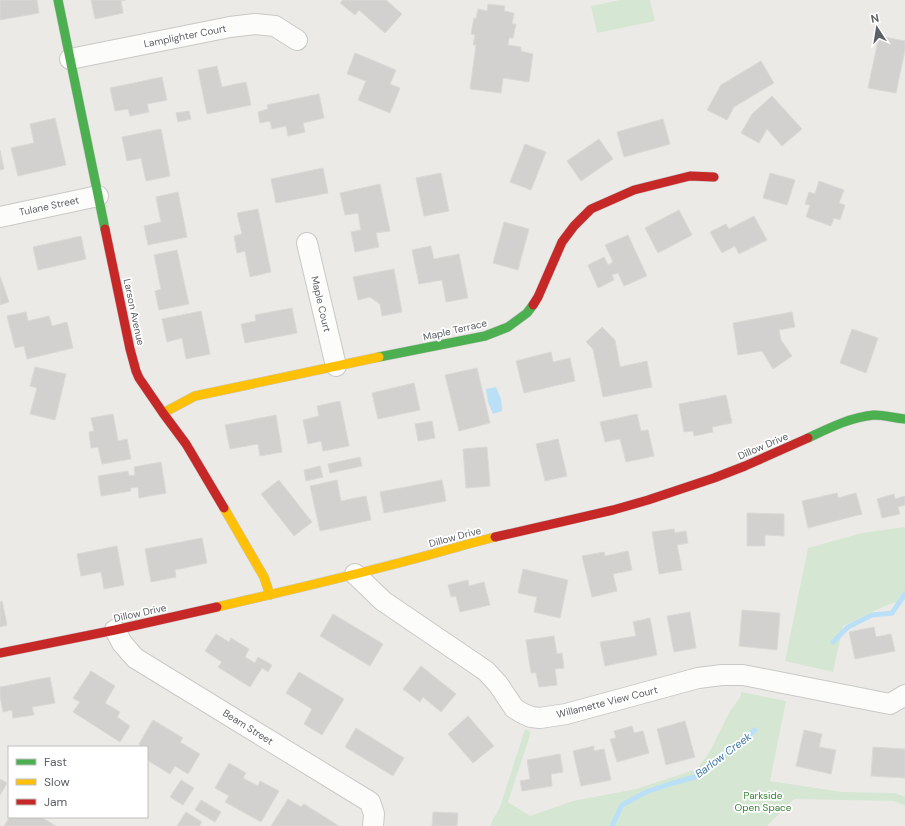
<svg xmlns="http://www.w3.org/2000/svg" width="905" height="826" font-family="'DM Sans',sans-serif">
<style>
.green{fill:#d5e7d2}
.water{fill:#bae0f7}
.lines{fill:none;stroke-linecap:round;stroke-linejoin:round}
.stream{stroke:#bae0f7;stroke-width:5}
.building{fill:#d3d1cf;stroke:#dbd9d6}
.street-casing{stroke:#c8c9c8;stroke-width:22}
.fast-casing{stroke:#c8c8c8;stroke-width:10}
.slow-casing{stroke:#c8c8c8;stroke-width:10}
.jam-casing{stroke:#c8c8c8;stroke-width:10}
.street{stroke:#fcfcfb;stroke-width:20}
.fast{stroke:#4caf50;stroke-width:9}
.slow{stroke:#ffc107;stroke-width:9}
.jam{stroke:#c62828;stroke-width:9}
.labels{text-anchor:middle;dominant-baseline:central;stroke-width:3.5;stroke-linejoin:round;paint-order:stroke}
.street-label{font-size:10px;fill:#5c6064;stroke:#fff}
.park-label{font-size:10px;fill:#368235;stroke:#fff}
.water-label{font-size:11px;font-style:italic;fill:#3f77a7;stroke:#fff}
</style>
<rect width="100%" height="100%" fill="#eceae6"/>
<path class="green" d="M621 0H650L655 21 597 33 591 6Z
M905 527V599L885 606 843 626 833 672 785 661 808 548 862 533Z
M741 692 786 701 770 781 842 792 895 793 905 797V806L894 801 794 799 767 826H491L492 821 500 807 525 729 531 732 508 802 530 816 573 801 636 789 697 769 709 753 730 711 741 696Z"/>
<path class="water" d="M496 387 501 399 502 411 493 414 488 402 486 389Z"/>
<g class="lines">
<path class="stream" d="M833 642 848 627 872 615 892 613 905 594
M612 826 622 805 646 792 670 784 698 776 755 730"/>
</g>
<path class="building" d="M0 0H37L39 13 0 20Z
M91 0H126L121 1 123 13 95 19Z
M343 0H386L402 14 385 33 359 10 355 15 340 3Z
M488 4 505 6 504 11 514 13 512 24H516L513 38H509L508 45 521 47V51L533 54 529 82 503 78 501 93 470 89 476 45H473L475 35 471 34 474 18 476 19 478 9 487 11Z
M879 36 905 41V50L896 93 868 88Z
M355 53 396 70 390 84 400 88 390 113 358 100 366 81 347 74Z
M761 61 774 83 734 107 727 120 707 110 721 85Z
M217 66 222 87 246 82 251 105 207 114 198 70Z
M162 77 167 100 147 104 149 112 130 116 128 109 115 111 110 88Z
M319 94 324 118 303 123 305 132 288 136 286 126 272 129 270 121 260 123 258 112 268 109 267 105Z
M772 96 802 129 782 146 767 129 759 143 741 133 752 114Z
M189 111 191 119 178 122 176 113Z
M55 118 66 165 18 176 11 148 34 143 30 124Z
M663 119 670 144 624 157 617 132Z
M161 129 170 176 146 181 141 158 127 161 122 137Z
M599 139 613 159 581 181 567 161Z
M525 144 546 152 531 190 510 182Z
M0 150 4 169 0 170Z
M323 168 328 193 276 203 271 179Z
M441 173 449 211 424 216 416 178Z
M770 173 795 180 787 205 763 198Z
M819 181 844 190 839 203 845 205 840 220 834 218 831 226 806 217 810 205 805 204 809 192 815 194Z
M380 184 390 231 376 233 379 247 355 252 351 232 361 230 358 213 345 215 340 193Z
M178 192 187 237 148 245 144 226 161 222 156 197Z
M258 209 271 272 250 277 245 251 237 253 234 236 242 234 237 213Z
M679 210 692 235 658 253 645 228Z
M754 216 767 240 739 254 735 246 722 253 710 232 726 224 729 229Z
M504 222 529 229 518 270 493 263Z
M628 235 647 276 624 286 618 273 612 275 614 280 598 288 588 265 604 257 608 265 613 262 605 245Z
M81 236 86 259 38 270 33 247Z
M431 246 434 259 459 254 468 298 446 302 442 280 419 284 412 250Z
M177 250 189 304 159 310 155 291 161 289 154 255Z
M394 269 402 312 382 316 380 304 370 297 358 300 353 277Z
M0 276 9 302 0 305Z
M292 308 297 333 245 343 241 324 256 321 255 315Z
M201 311 210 354 186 359 182 338 167 342 162 319Z
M26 312 28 321 49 316 52 326 67 322 73 348 27 359 24 346 15 348 7 316Z
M792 312 795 327 779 330 781 340 792 356 773 369 762 351 738 355 733 323Z
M602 327 615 340 620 367 647 361 652 387 603 397 593 349 586 342Z
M852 329 878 338 866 373 840 363Z
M551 352 553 362 570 358 575 381 524 393 516 361Z
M35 367 66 374 55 420 30 414 37 388 30 386Z
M477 368 490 423 459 431 445 375Z
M414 383 420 410 378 419 372 393Z
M726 395 732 423 712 427 713 432 694 436 693 431 684 432 679 404Z
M340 401 349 446 323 451 321 441 308 444 303 420 319 416 317 406Z
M113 414 118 441 127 439 131 459 102 464 98 447 91 448 89 432 94 431 91 418Z
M637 414 641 431 648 430 654 456 626 462 620 439 605 442 600 422Z
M276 415 282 452 260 456 258 444 230 449 225 425Z
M432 421 435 438 418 441 415 424Z
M558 439 567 476 545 481 536 444Z
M487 447 490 486 466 488 463 449Z
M360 457 362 466 330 473 328 464Z
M161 462 166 493 139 498 138 487 130 488 131 491 101 496 98 476 128 471 129 476 135 475 134 467Z
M320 466 323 477 306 481 304 470Z
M279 480 312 522 294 536 261 494Z
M337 480 341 501 366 496 371 520 320 531 310 486Z
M442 480 446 501 384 513 380 492Z
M837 493 838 498 856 493 862 514 808 528 802 501Z
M894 494 895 499 905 496V505L898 507 900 514 882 518 877 499Z
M747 513 784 514V536L765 535V546H747Z
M674 529 675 533 686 531 688 543 677 545 682 570 659 574 652 532Z
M202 538 207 563 175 570 176 577 151 582 145 549Z
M117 546 124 585 104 589 101 572 81 576 77 554Z
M628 551 632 570 613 574 617 591 592 597 582 556 604 552 605 556Z
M523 569 568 580 560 618 534 612 537 597 518 593Z
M468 580 469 586 484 582 490 605 460 612 456 596 451 597 448 585Z
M2 601 7 625 0 627V602Z
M742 610 780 613 777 650 739 646Z
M690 612 696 648 674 652 667 616Z
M333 614 383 644 370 666 320 636Z
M650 618 657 655 605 666 600 642 636 636 633 622Z
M874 627 876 637 891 634 895 651 855 659 849 632Z
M216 634 229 642 231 638 249 649 245 657 255 663 258 657 272 665 268 672 262 668 250 687 218 667 222 662 205 651Z
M554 636 557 654 562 653 564 668 555 669 557 685 539 687 536 673H531L526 640Z
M421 666 456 694 441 712 423 697 420 702 403 689Z
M91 671 115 686 105 703 120 712 117 717 130 726 120 742 73 712 80 702 73 698Z
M299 672 344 699 322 735 304 724 312 709 286 693Z
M50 677 55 703 32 707 34 715 13 718 12 710 3 712 0 696V687Z
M468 716 494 746 473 763 448 734Z
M153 720 183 738 180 742 200 754 188 774 175 766 170 774 147 760V747H143L139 744Z
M685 721 695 757 666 765 657 729Z
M632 726 634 733 643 731 649 753 617 762 610 739 616 738 614 731Z
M356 728 404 758 393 776 345 747Z
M804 730 822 734 819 747 836 750 831 774 796 766Z
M594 746V751L604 749 611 780 581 786 573 751Z
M873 747 905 749V778L871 776Z
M560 754 563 772 551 774 552 786 522 791 520 781 530 779 527 760Z
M229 763 246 773 243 778 258 786 260 781 279 791 261 822 225 802 229 796 215 788Z
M0 779 7 783 0 795Z
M181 780 194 788 183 805 170 797Z
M288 799 301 807 304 804 339 826H271Z
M201 800 221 812 215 822 195 810Z
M186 812 202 822 199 826H177Z
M433 812 458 813 457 826H432Z
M10 817H41L56 826H4Z"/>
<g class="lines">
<g class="street-casing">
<path id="street" d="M70 59 230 27 255 24 275 26 297 40
M0 217 98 196
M307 243 336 366
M355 574 383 601 486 671 498 684 514 708 522 713 531 717 540 718 566 714 698 678 722 675H743L890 704 905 695
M115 630 122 643 135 658 370 802 374 814 373 826"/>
</g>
<g class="fast-casing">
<path id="fast" d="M58 0 105 229
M379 357 485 336 508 327 527 313 533 305
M808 438C829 428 851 417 874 415 884 415 895 418 905 419"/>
</g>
<g class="slow-casing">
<path id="slow" d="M163 413 195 396 379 357
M224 508 264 577 270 595
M217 607C282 592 346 577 410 560 438 553 466 544 495 537"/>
</g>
<g class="jam-casing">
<path id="jam" d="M105 229 130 349 136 371 139 378 163 413 186 444 224 508
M533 305 538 297 562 242 574 226 591 209 634 190 690 176 714 177
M495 537 613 510 648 500 714 478 745 466 808 438
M0 653 115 630 217 607"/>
</g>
<use href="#street" class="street"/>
<use href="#fast" class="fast"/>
<use href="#slow" class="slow"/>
<use href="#jam" class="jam"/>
</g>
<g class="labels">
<g class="street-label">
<text transform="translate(185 36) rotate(-11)">Lamplighter Court</text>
<text transform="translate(49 206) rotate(-12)">Tulane Street</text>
<text transform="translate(321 304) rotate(77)">Maple Court</text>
<text transform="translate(134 312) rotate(78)">Larson Avenue</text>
<text transform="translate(455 330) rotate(-13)">Maple Terrace</text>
<text transform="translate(763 446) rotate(-23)">Dillow Drive</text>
<text transform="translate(455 537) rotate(-15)">Dillow Drive</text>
<text transform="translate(140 613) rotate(-12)">Dillow Drive</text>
<text transform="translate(607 702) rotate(-14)">Willamette View Court</text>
<text transform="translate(248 727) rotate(32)">Beam Street</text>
</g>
<g class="park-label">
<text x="763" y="795">Parkside<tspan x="763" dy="12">Open Space</tspan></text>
</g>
<g class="water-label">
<text transform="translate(723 755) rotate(-37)">Barlow Creek</text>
</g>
</g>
<rect x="8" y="746" width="140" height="72" fill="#ffffff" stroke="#bebfc1"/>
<rect x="16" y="759" width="20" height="6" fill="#4caf50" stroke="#bebfc1"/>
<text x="44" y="766" font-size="12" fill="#5c6064">Fast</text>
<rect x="16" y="779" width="20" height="6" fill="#ffc107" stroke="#bebfc1"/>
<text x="44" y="786" font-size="12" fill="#5c6064">Slow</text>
<rect x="16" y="799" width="20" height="6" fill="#c62828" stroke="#bebfc1"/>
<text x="44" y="806" font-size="12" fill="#5c6064">Jam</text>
<g transform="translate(877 28) rotate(348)" stroke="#ffffff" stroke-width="3" paint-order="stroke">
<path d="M0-3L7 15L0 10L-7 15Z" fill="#5c6064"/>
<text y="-6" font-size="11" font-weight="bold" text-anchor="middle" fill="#5c6064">N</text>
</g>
</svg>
